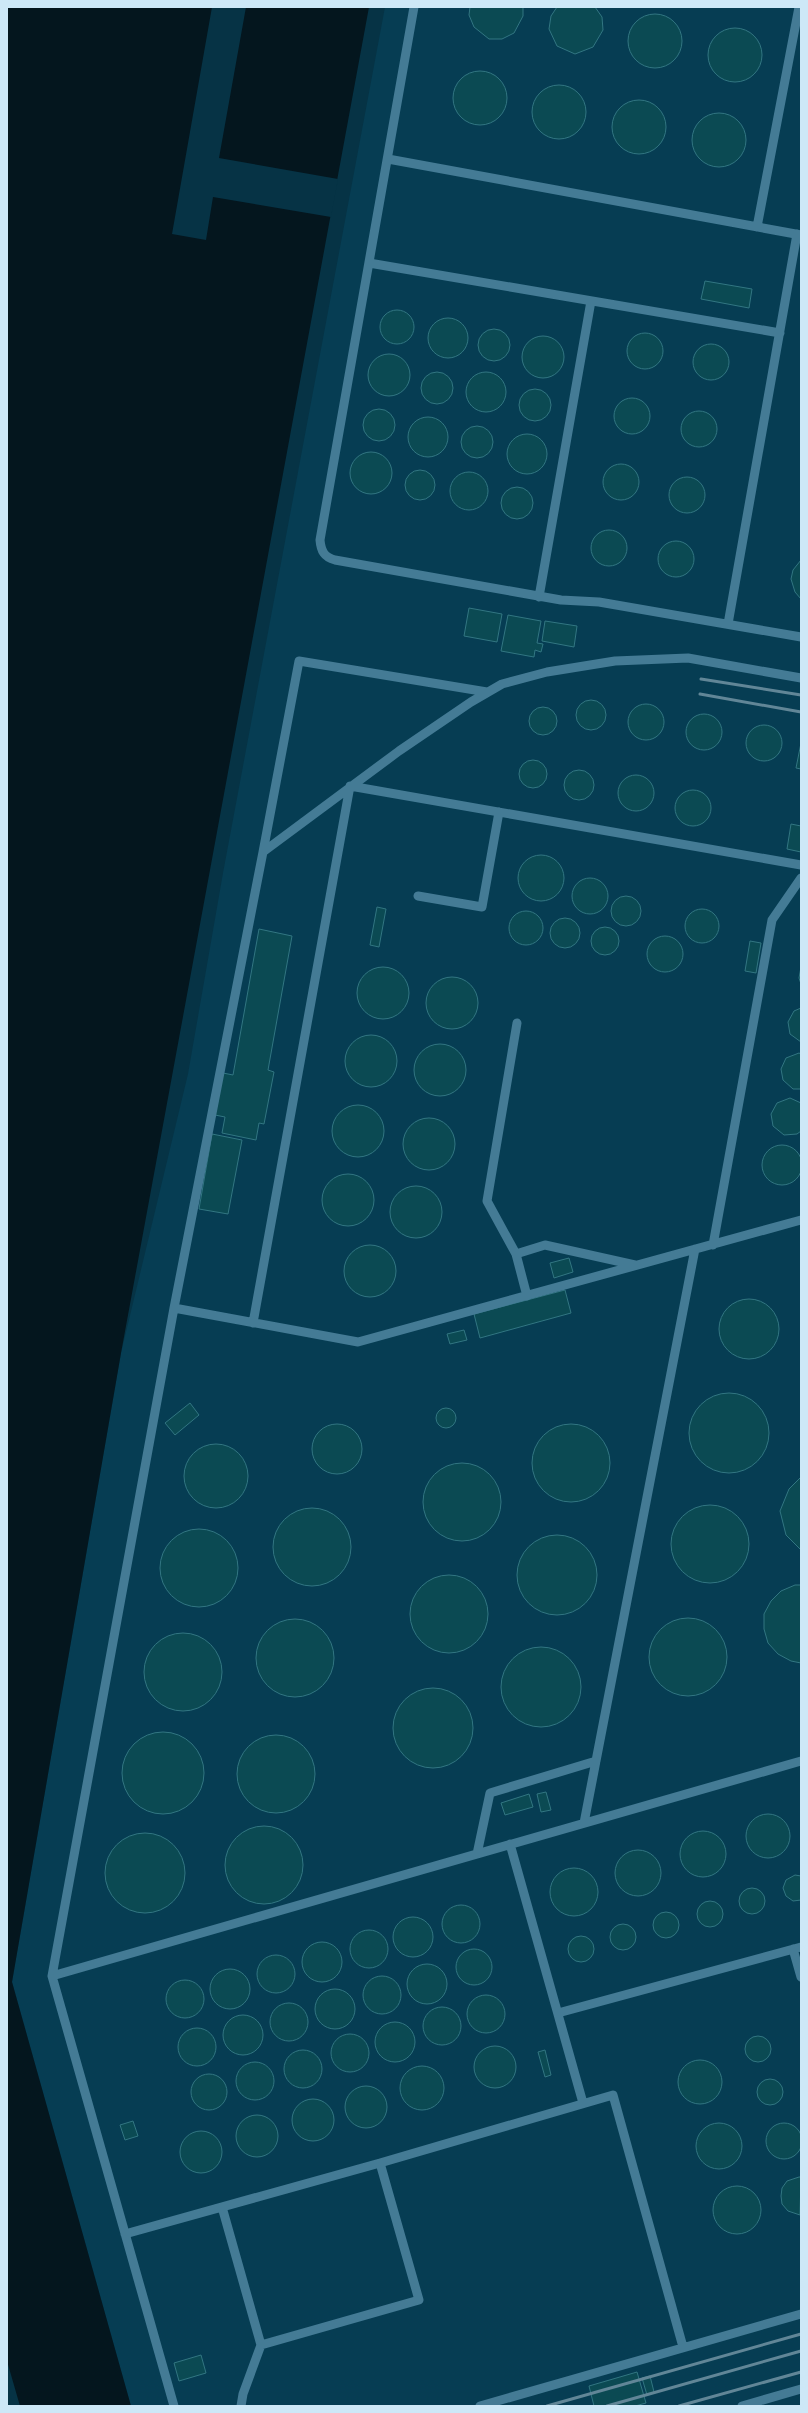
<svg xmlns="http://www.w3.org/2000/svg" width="808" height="2413" font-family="'Zilla Slab',serif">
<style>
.built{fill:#063d53}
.water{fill:#04161e}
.pier{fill:#063345}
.building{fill:#0b4a53;stroke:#327682}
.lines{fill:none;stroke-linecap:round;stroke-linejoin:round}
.lane{stroke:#447b95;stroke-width:9}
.rail{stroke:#618697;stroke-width:3}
</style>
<rect width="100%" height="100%" fill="#063345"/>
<path class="built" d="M385 7H801V2406H131L12 1982 121 1353 188 1074 223 873Z"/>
<path class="water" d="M7 7H369L121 1353 12 1982 131 2406H7Z"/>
<path class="pier" d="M212 7H246L219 158 338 179 331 217 213 197 206 240 172 234Z
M7 2361 20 2406H7Z"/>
<path class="building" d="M470 7H523V16L514 33 502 39H489L474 27 469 15Z
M557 7H595L602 17 603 30 593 47 575 54 557 46 549 29 551 16Z
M628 41a27 27 0 1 1 54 0a27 27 0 1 1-54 0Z
M708 55a27 27 0 1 1 54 0a27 27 0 1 1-54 0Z
M453 98a27 27 0 1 1 54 0a27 27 0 1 1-54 0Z
M532 112a27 27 0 1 1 54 0a27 27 0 1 1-54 0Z
M612 127a27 27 0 1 1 54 0a27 27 0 1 1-54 0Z
M692 140a27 27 0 1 1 54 0a27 27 0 1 1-54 0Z
M705 281 752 289 749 308 701 299Z
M380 327a17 17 0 1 1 34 0a17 17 0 1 1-34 0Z
M428 338a20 20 0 1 1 40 0a20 20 0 1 1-40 0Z
M478 345a16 16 0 1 1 32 0a16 16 0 1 1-32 0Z
M627 351a18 18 0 1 1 36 0a18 18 0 1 1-36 0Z
M522 357a21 21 0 1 1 42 0a21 21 0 1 1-42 0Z
M693 362a18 18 0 1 1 36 0a18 18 0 1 1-36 0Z
M368 375a21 21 0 1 1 42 0a21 21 0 1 1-42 0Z
M421 388a16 16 0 1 1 32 0a16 16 0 1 1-32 0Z
M466 392a20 20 0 1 1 40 0a20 20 0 1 1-40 0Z
M519 405a16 16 0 1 1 32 0a16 16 0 1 1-32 0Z
M614 416a18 18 0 1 1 36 0a18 18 0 1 1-36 0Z
M363 425a16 16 0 1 1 32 0a16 16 0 1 1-32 0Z
M681 429a18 18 0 1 1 36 0a18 18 0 1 1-36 0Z
M408 437a20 20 0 1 1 40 0a20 20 0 1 1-40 0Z
M461 442a16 16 0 1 1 32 0a16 16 0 1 1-32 0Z
M507 454a20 20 0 1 1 40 0a20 20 0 1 1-40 0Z
M350 473a21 21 0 1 1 42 0a21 21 0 1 1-42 0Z
M603 482a18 18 0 1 1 36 0a18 18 0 1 1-36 0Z
M405 485a15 15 0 1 1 30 0a15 15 0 1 1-30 0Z
M450 491a19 19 0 1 1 38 0a19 19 0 1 1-38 0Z
M669 495a18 18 0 1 1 36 0a18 18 0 1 1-36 0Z
M501 503a16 16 0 1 1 32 0a16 16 0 1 1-32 0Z
M591 548a18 18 0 1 1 36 0a18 18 0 1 1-36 0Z
M658 559a18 18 0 1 1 36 0a18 18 0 1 1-36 0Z
M801 560V599L795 592 791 579 793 570Z
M469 608 502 614 497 642 464 636Z
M508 615 541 621 537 643 543 644 541 652 535 650 534 657 501 651Z
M545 621 577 626 574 647 542 641Z
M576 715a15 15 0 1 1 30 0a15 15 0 1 1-30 0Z
M628 722a18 18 0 1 1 36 0a18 18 0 1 1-36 0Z
M529 721a14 14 0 1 1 28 0a14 14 0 1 1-28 0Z
M686 732a18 18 0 1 1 36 0a18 18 0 1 1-36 0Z
M746 743a18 18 0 1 1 36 0a18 18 0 1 1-36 0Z
M801 743V769L796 768Z
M519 774a14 14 0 1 1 28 0a14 14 0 1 1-28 0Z
M564 785a15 15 0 1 1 30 0a15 15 0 1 1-30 0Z
M618 793a18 18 0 1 1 36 0a18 18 0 1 1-36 0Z
M675 808a18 18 0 1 1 36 0a18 18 0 1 1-36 0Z
M791 824 801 826V852L787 849Z
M518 878a23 23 0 1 1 46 0a23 23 0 1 1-46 0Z
M572 896a18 18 0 1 1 36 0a18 18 0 1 1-36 0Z
M611 911a15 15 0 1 1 30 0a15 15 0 1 1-30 0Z
M377 907 386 909 379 947 370 945Z
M685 926a17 17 0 1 1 34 0a17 17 0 1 1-34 0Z
M509 928a17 17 0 1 1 34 0a17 17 0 1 1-34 0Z
M550 933a15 15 0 1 1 30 0a15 15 0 1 1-30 0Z
M591 941a14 14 0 1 1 28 0a14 14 0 1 1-28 0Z
M259 929 292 936 268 1070 274 1072 264 1124 259 1123 256 1140 222 1133 225 1117 215 1115 223 1073 233 1075Z
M647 954a18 18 0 1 1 36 0a18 18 0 1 1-36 0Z
M750 941 761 943 756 973 745 971Z
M357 993a26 26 0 1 1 52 0a26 26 0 1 1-52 0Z
M801 967V984L799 978Z
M426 1003a26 26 0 1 1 52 0a26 26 0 1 1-52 0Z
M801 1008V1042L790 1034 788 1022 794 1011Z
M345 1061a26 26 0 1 1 52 0a26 26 0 1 1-52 0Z
M414 1070a26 26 0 1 1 52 0a26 26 0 1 1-52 0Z
M799 1053 801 1054V1089H793L783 1080 781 1069 786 1058Z
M790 1098 801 1103V1131L797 1134 784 1135 773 1126 771 1114 777 1103Z
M332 1131a26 26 0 1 1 52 0a26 26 0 1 1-52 0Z
M403 1144a26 26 0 1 1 52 0a26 26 0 1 1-52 0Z
M212 1134 242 1140 228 1214 199 1209Z
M762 1165a20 20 0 1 1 40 0a20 20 0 1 1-40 0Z
M322 1200a26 26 0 1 1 52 0a26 26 0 1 1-52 0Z
M390 1212a26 26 0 1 1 52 0a26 26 0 1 1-52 0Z
M344 1271a26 26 0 1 1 52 0a26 26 0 1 1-52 0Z
M569 1258 573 1272 554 1278 550 1263Z
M565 1290 571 1313 480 1338 474 1314Z
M719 1329a30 30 0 1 1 60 0a30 30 0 1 1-60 0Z
M464 1330 467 1340 450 1344 447 1334Z
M689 1433a40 40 0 1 1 80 0a40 40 0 1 1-80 0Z
M190 1403 199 1415 175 1435 165 1423Z
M436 1418a10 10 0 1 1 20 0a10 10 0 1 1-20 0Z
M312 1449a25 25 0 1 1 50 0a25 25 0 1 1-50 0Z
M532 1463a39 39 0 1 1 78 0a39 39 0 1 1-78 0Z
M184 1476a32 32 0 1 1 64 0a32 32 0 1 1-64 0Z
M423 1502a39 39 0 1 1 78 0a39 39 0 1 1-78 0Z
M800 1478H801V1550L786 1535 780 1511 789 1489Z
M671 1544a39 39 0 1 1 78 0a39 39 0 1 1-78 0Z
M273 1547a39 39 0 1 1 78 0a39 39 0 1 1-78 0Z
M160 1568a39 39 0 1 1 78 0a39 39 0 1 1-78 0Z
M517 1575a40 40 0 1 1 80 0a40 40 0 1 1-80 0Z
M410 1614a39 39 0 1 1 78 0a39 39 0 1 1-78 0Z
M795 1585H801V1663L791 1661 778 1654 768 1643 764 1629V1614L771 1601 781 1591Z
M649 1657a39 39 0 1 1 78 0a39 39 0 1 1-78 0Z
M256 1658a39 39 0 1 1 78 0a39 39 0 1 1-78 0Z
M144 1672a39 39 0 1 1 78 0a39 39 0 1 1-78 0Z
M501 1687a40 40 0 1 1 80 0a40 40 0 1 1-80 0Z
M393 1728a40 40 0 1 1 80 0a40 40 0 1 1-80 0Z
M122 1773a41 41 0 1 1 82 0a41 41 0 1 1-82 0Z
M237 1774a39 39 0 1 1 78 0a39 39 0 1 1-78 0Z
M546 1792 551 1810 541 1812 537 1794Z
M529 1794 533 1807 505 1815 501 1803Z
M746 1836a22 22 0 1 1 44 0a22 22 0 1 1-44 0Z
M225 1865a39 39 0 1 1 78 0a39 39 0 1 1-78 0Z
M680 1854a23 23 0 1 1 46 0a23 23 0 1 1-46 0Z
M105 1873a40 40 0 1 1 80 0a40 40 0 1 1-80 0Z
M615 1873a23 23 0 1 1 46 0a23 23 0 1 1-46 0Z
M550 1892a24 24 0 1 1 48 0a24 24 0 1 1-48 0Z
M795 1875 801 1876V1900L793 1901 786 1896 783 1888 786 1880Z
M739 1901a13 13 0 1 1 26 0a13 13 0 1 1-26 0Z
M697 1914a13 13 0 1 1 26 0a13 13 0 1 1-26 0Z
M442 1924a19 19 0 1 1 38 0a19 19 0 1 1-38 0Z
M653 1925a13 13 0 1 1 26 0a13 13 0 1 1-26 0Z
M393 1937a20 20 0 1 1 40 0a20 20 0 1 1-40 0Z
M610 1937a13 13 0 1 1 26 0a13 13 0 1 1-26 0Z
M350 1949a19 19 0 1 1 38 0a19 19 0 1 1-38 0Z
M568 1949a13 13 0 1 1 26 0a13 13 0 1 1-26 0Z
M302 1962a20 20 0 1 1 40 0a20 20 0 1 1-40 0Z
M456 1967a18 18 0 1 1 36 0a18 18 0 1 1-36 0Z
M257 1974a19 19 0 1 1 38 0a19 19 0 1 1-38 0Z
M407 1984a20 20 0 1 1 40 0a20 20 0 1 1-40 0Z
M210 1989a20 20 0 1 1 40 0a20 20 0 1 1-40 0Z
M363 1995a19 19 0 1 1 38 0a19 19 0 1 1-38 0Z
M166 1999a19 19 0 1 1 38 0a19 19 0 1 1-38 0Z
M315 2009a20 20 0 1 1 40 0a20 20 0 1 1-40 0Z
M467 2014a19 19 0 1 1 38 0a19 19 0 1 1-38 0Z
M270 2022a19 19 0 1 1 38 0a19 19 0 1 1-38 0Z
M423 2026a19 19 0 1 1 38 0a19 19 0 1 1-38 0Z
M223 2035a20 20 0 1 1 40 0a20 20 0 1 1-40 0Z
M375 2042a20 20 0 1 1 40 0a20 20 0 1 1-40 0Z
M178 2047a19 19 0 1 1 38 0a19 19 0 1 1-38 0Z
M331 2053a19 19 0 1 1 38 0a19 19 0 1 1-38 0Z
M745 2049a13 13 0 1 1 26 0a13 13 0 1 1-26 0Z
M474 2067a21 21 0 1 1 42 0a21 21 0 1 1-42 0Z
M545 2050 551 2075 545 2077 538 2052Z
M284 2069a19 19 0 1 1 38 0a19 19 0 1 1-38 0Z
M678 2082a22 22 0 1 1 44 0a22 22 0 1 1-44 0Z
M236 2081a19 19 0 1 1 38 0a19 19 0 1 1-38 0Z
M400 2088a22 22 0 1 1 44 0a22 22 0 1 1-44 0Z
M191 2092a18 18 0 1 1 36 0a18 18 0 1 1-36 0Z
M757 2092a13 13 0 1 1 26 0a13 13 0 1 1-26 0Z
M345 2107a21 21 0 1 1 42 0a21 21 0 1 1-42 0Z
M292 2120a21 21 0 1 1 42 0a21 21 0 1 1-42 0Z
M236 2136a21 21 0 1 1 42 0a21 21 0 1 1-42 0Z
M133 2121 138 2136 125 2140 120 2125Z
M766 2141a18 18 0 1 1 36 0a18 18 0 1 1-36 0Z
M696 2146a23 23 0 1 1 46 0a23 23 0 1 1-46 0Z
M180 2152a21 21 0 1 1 42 0a21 21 0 1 1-42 0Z
M799 2177H801L800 2215 788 2211 782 2204 781 2196 782 2188 787 2181Z
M713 2210a24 24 0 1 1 48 0a24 24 0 1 1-48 0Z
M201 2355 206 2373 179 2381 174 2363Z
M637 2372 646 2403 635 2406H594L589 2386Z
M650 2376 654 2392 647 2395 642 2378Z"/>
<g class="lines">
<path class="lane" d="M414 7 320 540C321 551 324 557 335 560L561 600 599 602 801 637
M388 159 801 235
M757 227 799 7
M369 263 780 333
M539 597 591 301
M728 624 797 234
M263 852 299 661 487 692
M418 896 482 907 499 812
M517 1023 487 1201 516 1254 527 1296
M713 1245 772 920 801 878
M516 1254 545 1245 635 1265
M174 1308 358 1342 801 1220
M253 1323 350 786 801 865
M584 1823 695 1249
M510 1844 583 2103
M477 1854 490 1793 596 1761
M793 1949 801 1977
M52 1976 801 1761
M558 2013 801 1947
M222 2207 261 2345 419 2300 380 2163
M125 2234 380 2163 613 2095 683 2347
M174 2406 52 1976 174 1308 263 852 399 751 471 702 502 684 547 672 615 661 688 658 801 678
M241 2406 243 2394 261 2345
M480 2406 801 2314
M742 2406 801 2389"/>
<path class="rail" d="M701 679 801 695
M700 694 801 712
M547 2406 801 2334
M607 2406 801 2351
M679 2406 801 2372"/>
</g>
<rect width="808" height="2413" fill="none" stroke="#cde8f7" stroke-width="16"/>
</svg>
